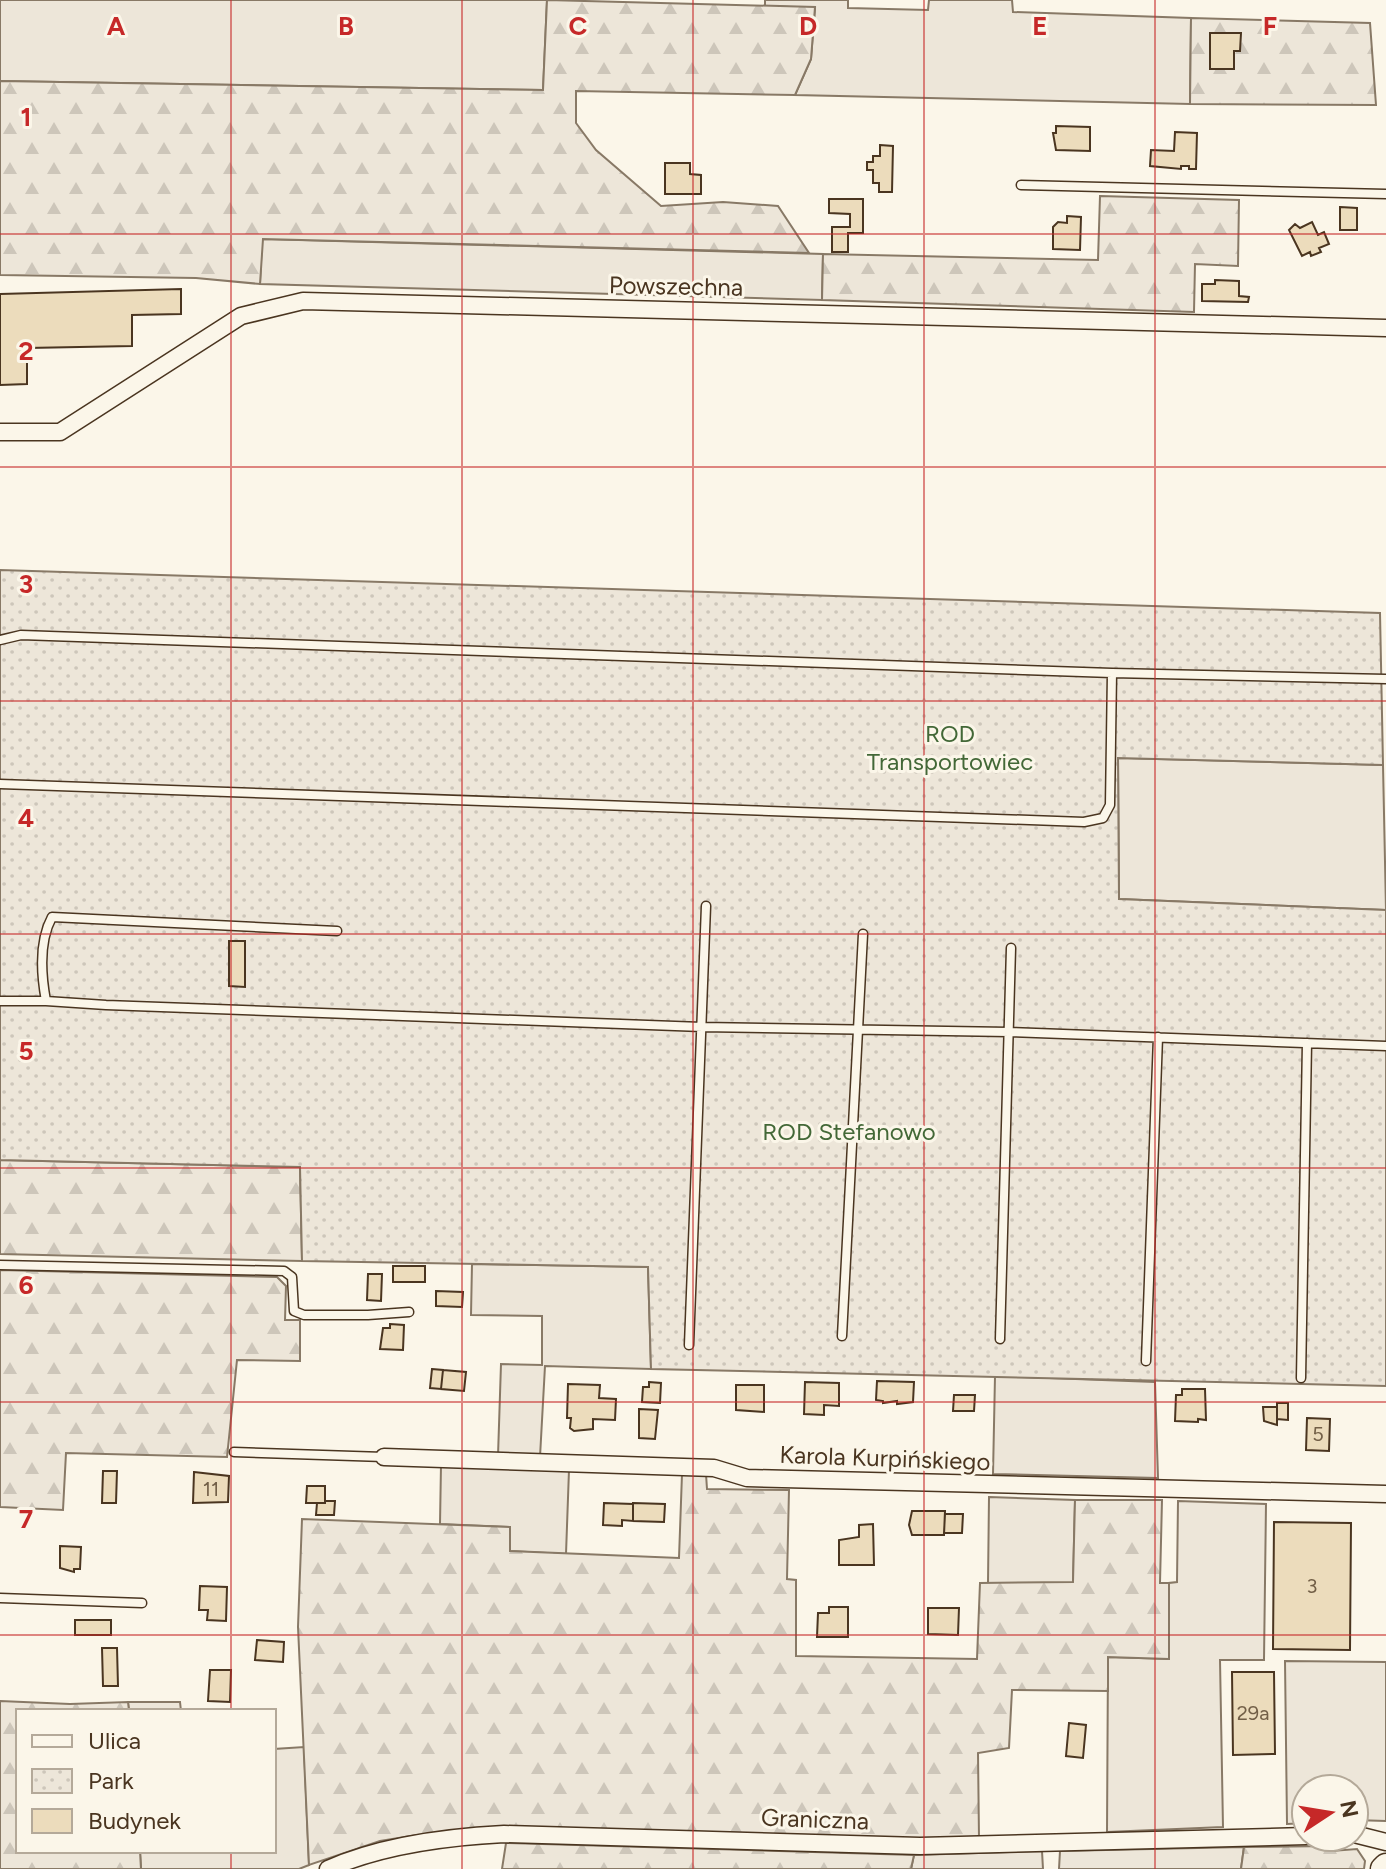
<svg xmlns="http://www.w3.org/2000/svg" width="1386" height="1869" font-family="Figtree,sans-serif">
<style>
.grass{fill:#ede6d9;stroke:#887966;stroke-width:2}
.forest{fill:url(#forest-firs);stroke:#887966;stroke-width:2}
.park{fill:url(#park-dots);stroke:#887966;stroke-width:2}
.building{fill:#ecdcbc;stroke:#4a3520;stroke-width:2}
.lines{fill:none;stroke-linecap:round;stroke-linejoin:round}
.lane-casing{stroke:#4a3520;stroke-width:11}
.street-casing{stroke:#4a3520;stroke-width:19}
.secondary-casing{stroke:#4a3520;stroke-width:27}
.lane{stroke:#fbf6e9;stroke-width:8}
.street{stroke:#fbf6e9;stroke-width:16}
.secondary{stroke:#fbf6e9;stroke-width:24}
.grid{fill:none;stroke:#c62828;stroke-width:2;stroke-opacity:0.55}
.labels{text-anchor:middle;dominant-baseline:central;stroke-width:6;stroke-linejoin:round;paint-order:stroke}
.number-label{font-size:20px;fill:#725f47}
.street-label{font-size:24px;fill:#4a3520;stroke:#fbf6e9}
.park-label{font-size:24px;fill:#436837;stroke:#fbf6e9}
.grid-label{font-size:26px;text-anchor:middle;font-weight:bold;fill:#c62828;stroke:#fbf6e9;stroke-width:6;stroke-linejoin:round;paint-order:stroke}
</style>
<defs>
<pattern id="forest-firs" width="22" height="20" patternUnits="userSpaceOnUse" patternTransform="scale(2)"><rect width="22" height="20" fill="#ede6d9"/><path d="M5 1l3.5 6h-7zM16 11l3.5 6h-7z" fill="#cdc6ba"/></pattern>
<pattern id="park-dots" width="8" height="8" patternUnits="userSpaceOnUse" patternTransform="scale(2)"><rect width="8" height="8" fill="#ede6d9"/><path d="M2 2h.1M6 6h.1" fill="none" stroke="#cdc6ba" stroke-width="1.8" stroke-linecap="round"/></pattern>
</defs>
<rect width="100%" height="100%" fill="#fbf6e9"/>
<path class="grass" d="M0 0H547L543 90 0 81Z
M765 0H848V8L928 10 929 0H1012L1013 12 1191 18 1190 104 795 95 811 59 815 8 765 6Z
M262 239 823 254 822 300 260 284Z
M1118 758 1383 765 1386 910 1119 899Z
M472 1264 648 1267 651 1369 545 1366 540 1457 498 1456 501 1364 542 1365V1316L471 1315Z
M995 1376 1155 1382 1158 1478 993 1474Z
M441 1465 569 1470 566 1554 509 1551V1527L440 1524Z
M989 1497 1075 1500 1073 1583H988Z
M1178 1501 1266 1504 1264 1660H1220L1223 1827 1107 1832 1108 1657 1169 1659V1583L1177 1582Z
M1285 1661 1386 1662V1821L1354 1820V1789H1306V1823L1287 1824Z
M128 1702H180L181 1711H129Z
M304 1747 309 1865 299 1869H141L140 1851H274V1749Z
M1244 1847 1241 1869H1059L1060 1851Z
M1042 1851 1043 1869H911L914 1855Z"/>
<path class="forest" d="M547 0 815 7 811 59 795 95 576 91V123L596 150 661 206 723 202 778 206 809 253 263 239 260 284 196 278 0 275V81L543 90Z
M1191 18 1370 23 1376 105 1190 104Z
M1100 196 1239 200 1238 266 1195 264 1194 312 822 300 823 254 1098 260Z
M0 1160 300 1167 302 1261 0 1254Z
M0 1270 277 1277 286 1286 285 1320H300V1361L237 1360 227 1457 66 1453 63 1510 0 1507Z
M682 1474H706L707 1489 789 1490 787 1579 796 1580V1656L977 1659 980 1583 1073 1582 1075 1500H1162L1160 1583H1169V1659L1108 1657V1691L1012 1690 1009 1748 978 1753 979 1838 913 1839 499 1828 417 1835 380 1841 309 1865 298 1627 302 1519 510 1527V1551L679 1558Z
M0 1701 70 1704 128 1702 129 1711H18V1851H140L141 1869H0Z
M506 1843 914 1855 911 1869H502Z
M1332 1846V1851L1357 1849 1365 1861 1364 1869H1241L1244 1847Z"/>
<path class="park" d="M0 570 1380 613 1383 765 1118 758 1119 899 1386 910V1386L651 1369 648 1267 302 1261 300 1167 0 1160Z"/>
<path class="building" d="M1210 33H1241L1240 51H1234V69H1210Z
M1056 126 1090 127V151L1056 150 1053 133H1056Z
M1175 132 1197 133 1196 169H1189V166H1181V169L1150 166 1151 150 1174 151Z
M880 145 893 146 892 192H879V183H873V170H867V162H873V156H880Z
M665 163H690V174L701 175V194H665Z
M829 199H863V233H848V252H832V227H850V214L829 213Z
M1340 207 1357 208V230H1340Z
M1067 216 1081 217 1080 250 1053 249V227L1058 222 1067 223Z
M1312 222 1318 235 1324 232 1329 244 1319 248 1321 252 1311 256 1310 252 1302 256 1289 230 1295 224 1300 228Z
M1215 280 1239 281V296L1249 297 1248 302 1202 301V284H1215Z
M181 289V314L132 315V346L27 348V384L0 385V294Z
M229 941H245V987L229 986Z
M393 1266H425V1282H393Z
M368 1274H382L381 1301 367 1300Z
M436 1291 463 1292 462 1307 436 1306Z
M390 1324 404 1325 403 1350 380 1349 383 1328H390Z
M432 1369 443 1370 441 1389 430 1388Z
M443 1370 466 1372 464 1391 441 1389Z
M877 1381 914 1382 913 1402 897 1404V1401L883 1403V1401L876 1400Z
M649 1382 661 1383 660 1403 642 1402 643 1387H649Z
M805 1382 839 1383V1406L824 1405V1415L804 1414Z
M568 1384 600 1385 599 1398 616 1399 615 1420 593 1419V1429L574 1431 570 1428 571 1418H567Z
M736 1385H764V1412L736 1410Z
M1182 1389H1205L1206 1420 1198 1419V1422L1175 1421 1176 1395H1182Z
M954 1395H975L974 1411H953Z
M1277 1403H1288V1420L1277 1419Z
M1263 1407H1277V1425L1264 1421Z
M639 1409 658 1410 655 1439 639 1438Z
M1307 1418 1330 1419 1329 1451 1306 1450Z
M103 1471H117L116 1503H102Z
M194 1472 229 1476 228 1502 193 1503Z
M307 1486H325V1503H306Z
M325 1501H335L334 1515H316L317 1503H325Z
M604 1503 633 1504V1521L622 1520V1526L603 1525Z
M633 1503 665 1504 664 1522 633 1521Z
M912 1511H945L944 1535H912L909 1525Z
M945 1514H963L962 1533H944Z
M1274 1522 1351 1523 1350 1650 1273 1649Z
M873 1524 874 1565H839V1540L859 1537V1525Z
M60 1546 81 1547 80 1569H74V1572L60 1568Z
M200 1586 227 1587 226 1621 207 1620 208 1610H199Z
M829 1607H848V1637H817L818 1613H829Z
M928 1608H959L958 1635 928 1634Z
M75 1620H111V1635H75Z
M257 1640 284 1642 283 1662 255 1660Z
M102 1648H117L118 1686H103Z
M210 1670H231L230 1702 208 1701Z
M1232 1672H1274L1275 1754 1233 1755Z
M1069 1723 1086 1725 1083 1758 1066 1756Z"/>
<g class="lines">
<g class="lane-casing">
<path id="lane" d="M1021 185 1386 194
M0 640 21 635 1112 673 1386 679
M0 784 1084 822 1103 818 1110 805 1112 673
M337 931 52 917C39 941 41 974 46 1001L106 1005 702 1027 1009 1032 1386 1046
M0 1001H46
M0 1265 284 1271 292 1277 294 1311 304 1315H368L409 1312
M842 1336 863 934
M1000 1339 1011 948
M689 1345 706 906
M1146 1361 1158 1037
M1301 1378 1307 1043
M234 1452 384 1457
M0 1598 142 1603"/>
</g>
<g class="street-casing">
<path id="street" d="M0 432H60L241 316 303 301 1386 328
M384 1457 714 1468 747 1478 1386 1494
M1354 1834 1386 1842
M328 1869C382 1845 445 1837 504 1834L920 1846 1306 1836"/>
</g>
<g class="secondary-casing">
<path id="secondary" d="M1383 1869 1386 1866"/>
</g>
<use href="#lane" class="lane"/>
<use href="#street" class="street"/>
<use href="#secondary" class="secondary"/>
</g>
<path class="grid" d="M231 0V1711M462 0V1869M693 0V1869M924 0V1869M1155 0V1869M0 234H1386M0 467H1386M0 701H1386M0 934H1386M0 1168H1386M0 1402H1386M0 1635H1386M231 1851V1869"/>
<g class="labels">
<g class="number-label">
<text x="1318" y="1434">5</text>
<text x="211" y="1489">11</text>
<text x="1312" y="1586">3</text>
<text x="1253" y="1713">29a</text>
</g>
<g class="street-label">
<text transform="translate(676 286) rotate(1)">Powszechna</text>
<text transform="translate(885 1458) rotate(2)">Karola Kurpińskiego</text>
<text transform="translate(815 1819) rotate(2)">Graniczna</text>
</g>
<g class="park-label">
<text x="950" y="733">ROD<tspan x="950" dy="28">Transportowiec</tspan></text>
<text x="849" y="1131">ROD Stefanowo</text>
</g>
</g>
<g class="grid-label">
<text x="116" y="35">A</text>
<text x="346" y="35">B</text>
<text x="578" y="35">C</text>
<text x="808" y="35">D</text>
<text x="1040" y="35">E</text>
<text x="1270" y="35">F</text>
<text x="26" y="126">1</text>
<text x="26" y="360">2</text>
<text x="26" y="593">3</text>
<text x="26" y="827">4</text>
<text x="26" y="1060">5</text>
<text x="26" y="1294">6</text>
<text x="26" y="1528">7</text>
</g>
<rect x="16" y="1709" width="260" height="144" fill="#fbf6e9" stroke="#b4a999" stroke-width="2"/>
<rect x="32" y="1735" width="40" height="12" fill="#fbf6e9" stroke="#b4a999" stroke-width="2"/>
<text x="88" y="1749" font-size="24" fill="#4a3520">Ulica</text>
<rect x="32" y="1769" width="40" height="24" fill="url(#park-dots)" stroke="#b4a999" stroke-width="2"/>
<text x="88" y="1789" font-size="24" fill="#4a3520">Park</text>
<rect x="32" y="1809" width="40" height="24" fill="#ecdcbc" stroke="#b4a999" stroke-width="2"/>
<text x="88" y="1829" font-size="24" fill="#4a3520">Budynek</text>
<g transform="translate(1330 1813) rotate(78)"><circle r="38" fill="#fbf6e9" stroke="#b4a999" stroke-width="2"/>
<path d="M0-6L14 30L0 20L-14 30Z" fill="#c62828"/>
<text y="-12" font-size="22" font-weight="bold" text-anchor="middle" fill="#4a3520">N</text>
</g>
</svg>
